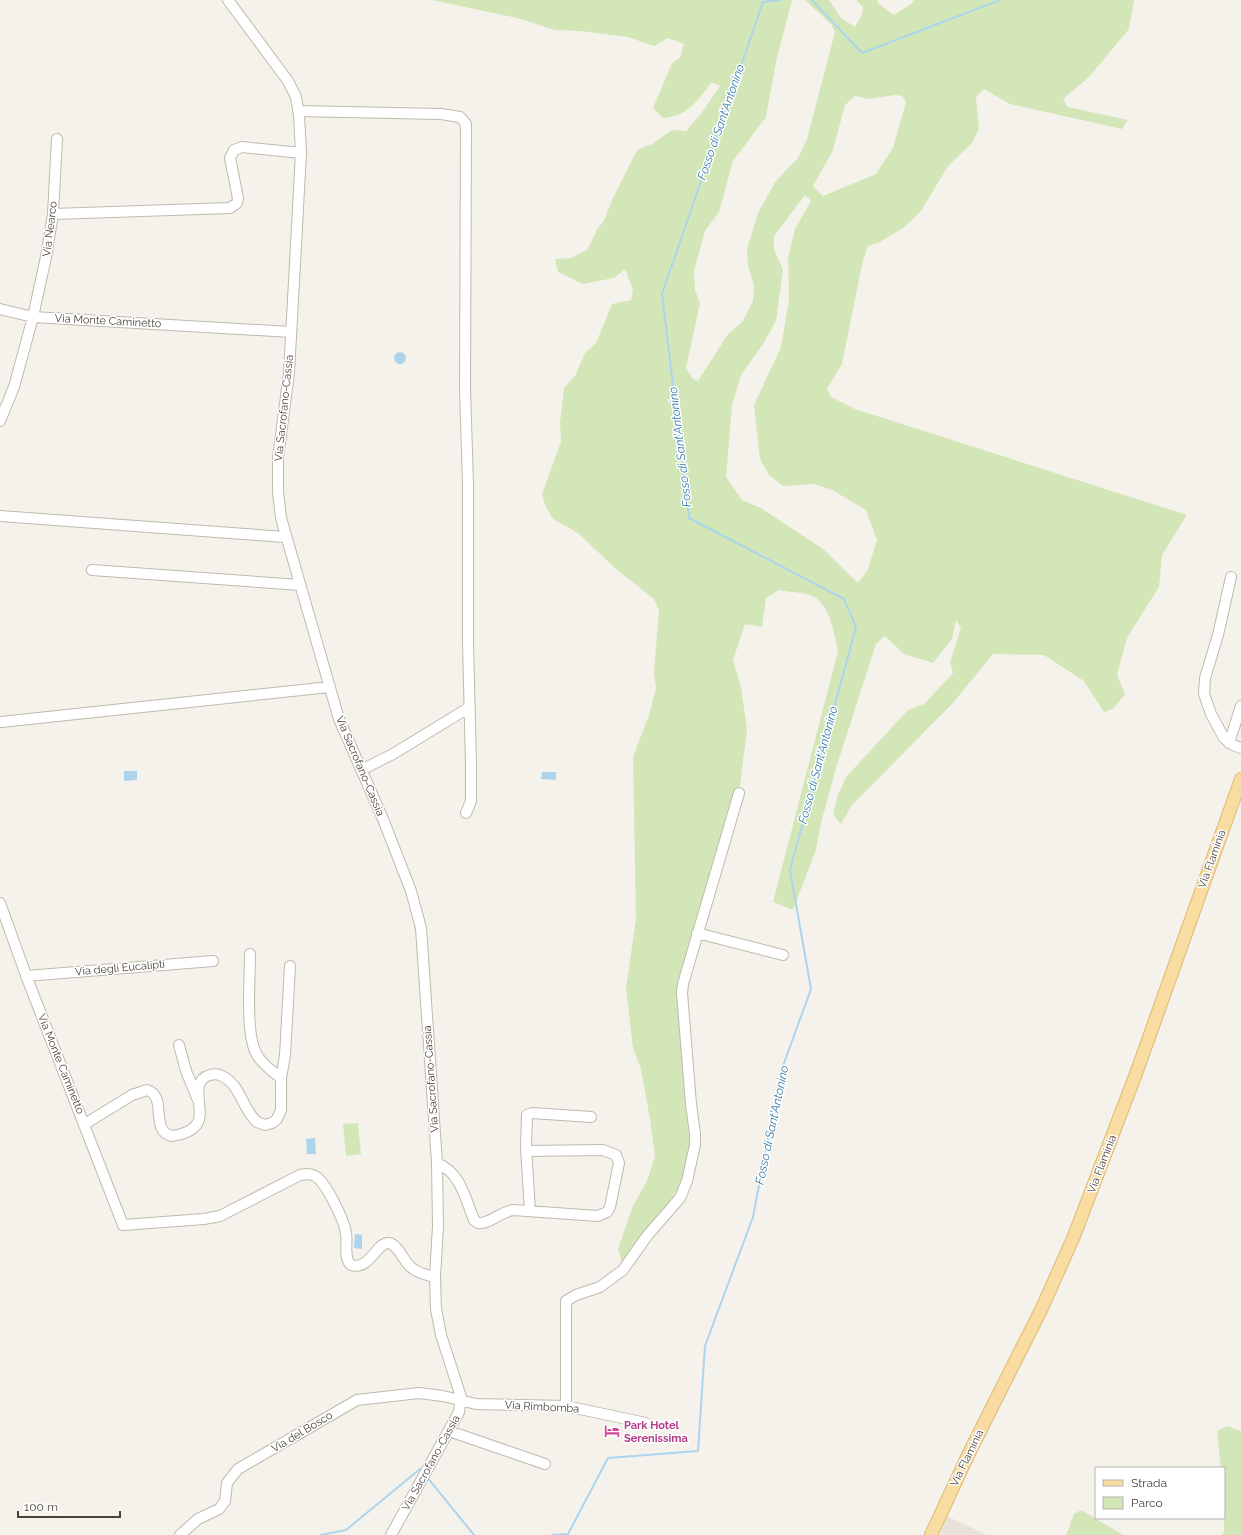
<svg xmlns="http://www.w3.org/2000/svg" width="1241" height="1535" font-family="Raleway,sans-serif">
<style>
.residential{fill:#e8e3da}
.green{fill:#d3e6b7;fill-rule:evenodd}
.water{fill:#acd5ed}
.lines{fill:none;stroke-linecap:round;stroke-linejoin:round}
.stream{stroke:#acd5ed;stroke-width:2}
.minor-casing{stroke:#c0b9ae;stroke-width:12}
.major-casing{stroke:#deb871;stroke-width:14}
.minor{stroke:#fff;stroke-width:10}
.major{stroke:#f8dca1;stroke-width:12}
.labels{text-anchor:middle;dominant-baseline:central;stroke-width:3;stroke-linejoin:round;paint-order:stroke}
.street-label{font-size:11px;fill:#494239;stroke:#fff}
.hotel-label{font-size:11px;font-weight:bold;fill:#b23c85;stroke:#fff;text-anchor:start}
.water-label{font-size:12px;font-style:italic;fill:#367ca8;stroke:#fff}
</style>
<rect width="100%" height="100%" fill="#f5f2ec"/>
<path class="residential" d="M947 1516 987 1535H940Z"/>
<path class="green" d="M432 0H792L776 62 766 117 733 161 719 212 705 231 694 271 695 290 700 303 686 368 693 379 698 381 728 334 743 321 753 301 754 285 748 266 747 249 758 213 775 182 798 158 807 139 835 32 831 24 805 0H829L841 18 855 27 862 15 863 7 856 0H877L880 5 894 15 911 4 914 0H1134L1129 29 1090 76 1063 99 1068 107 1128 120 1122 129 1010 104 984 89 976 97 979 129 972 143 948 166 921 211 903 228 880 242 868 246 863 260 842 364 827 389 831 397 855 409 1187 515 1162 555 1159 587 1127 638 1117 675 1125 694 1114 708 1104 712 1084 681 1044 655 993 654 952 704 852 805 841 824 833 814 838 795 846 777 908 710 924 704 953 673 950 662 961 628 956 620 952 639 933 663 904 654 885 636 876 644 836 768 821 823 816 850 793 910 773 902 838 651C834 633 830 602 810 595 801 592 789 592 779 590L766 598 762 627 745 624 733 660 741 687 747 729 740 785 679 977 677 994 693 1147 685 1179 623 1266 618 1249 633 1206 647 1181 655 1156 650 1119 641 1069 633 1048 626 988 636 919 633 757 649 715 656 688 654 672 659 610 654 599 615 568 578 533 553 519 545 505 542 494 561 442 560 423 564 388 575 376 585 353 596 343 612 304 631 300 633 290 625 269 614 278 583 284 558 272 555 259 571 258 588 249 597 229 604 221 612 200 637 150 652 144 672 130 686 131 701 114 720 86 712 82C698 100 687 117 663 118L653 108 672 63 680 58 684 44 668 38 654 46 628 37 580 31 555 30 517 18ZM895 95 902 96 906 102 893 148 876 174 823 196 813 186 833 150 845 105 855 96 869 99ZM805 195 811 201 795 229 788 258 789 300 781 347 754 405 760 459 769 475 783 486 814 484 832 490 866 510 877 540 868 569 858 583 823 549 761 508 742 500 726 477 732 405 741 375 763 344 776 321 783 270 774 249V236Z
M358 1123 361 1154 346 1156 343 1124Z
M1227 1426 1241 1431V1535H1222L1224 1532V1468H1221L1217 1431Z
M1081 1510 1123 1535H1066L1074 1514Z"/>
<path class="water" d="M394 358a6 6 0 1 1 12 0a6 6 0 1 1-12 0Z
M124 771H137V780L124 781Z
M542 772H556V780L541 779Z
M315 1138 316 1154H307L306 1139Z
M355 1234 362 1235V1249L354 1248Z"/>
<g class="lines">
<path class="stream" d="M812 0 862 53 1000 0
M427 1477 474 1535
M321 1535 346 1530 420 1469 423 1472
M552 1535 568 1534 608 1458 698 1451 705 1346 753 1217 780 1074 811 989 790 870 856 627 844 599 689 518 662 294 763 2 780 0"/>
<g class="minor-casing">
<path id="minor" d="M228 0 288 81 296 97 299 115 301 153 289 373 278 458V492L281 518 339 719 383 819 411 891 421 928 437 1163 438 1226 435 1277 436 1309 441 1335 461 1397 459 1412 391 1535
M298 111 441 114 460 117 466 124 465 390 468 483V642L471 764V801L466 813
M53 214 230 208 237 203 238 198 230 158 234 150 242 147 301 153
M0 309 33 317 46 257 53 214 57 139
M0 421 14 387 33 317 291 332
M0 516 285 537
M92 570 300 585
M1231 577 1218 635 1205 678 1204 694 1211 714 1224 738 1233 745 1241 748
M1 722 330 687
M1229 743 1241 706
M361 770 393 754 470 707
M0 903 27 978 123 1225 204 1219 220 1216 300 1175C305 1174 310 1173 315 1176 326 1182 344 1220 346 1233 348 1243 343 1258 351 1265 370 1271 377 1241 389 1243 399 1245 404 1263 412 1268 419 1274 427 1275 435 1277
M697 933 783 955
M250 954C250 979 245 1035 257 1055 263 1065 273 1072 281 1078
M26 976 213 961
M179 1045 186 1071 198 1100
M85 1124 132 1095 147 1090C168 1096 149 1131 172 1136 181 1135 194 1131 198 1122 205 1110 188 1081 210 1075 214 1074 218 1074 222 1076 241 1085 242 1109 257 1122L265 1125 272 1123 277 1119 281 1110V1078L285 1055 290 966
M437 1163C461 1173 465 1198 474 1220L478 1223C488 1225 500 1212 513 1210L598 1216 607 1212 610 1207 619 1163 616 1155 603 1150 526 1151
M530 1211 526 1147 527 1115 532 1113 591 1117
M566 1406V1301L576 1295 600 1287 623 1270 647 1236 680 1198 687 1181 695 1145V1134L691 1104 682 993 683 984 739 793
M449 1431 545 1464
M180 1535 198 1519 219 1509 225 1501 227 1483 238 1469 357 1400 419 1393 443 1396 476 1404 566 1406 646 1423"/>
</g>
<g class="major-casing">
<path id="major" d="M931 1535 970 1451 1042 1308 1074 1236 1137 1071 1241 779"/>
</g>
<use href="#minor" class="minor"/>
<use href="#major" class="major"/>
</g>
<defs>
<g id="hotel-bare" transform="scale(1.2)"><path d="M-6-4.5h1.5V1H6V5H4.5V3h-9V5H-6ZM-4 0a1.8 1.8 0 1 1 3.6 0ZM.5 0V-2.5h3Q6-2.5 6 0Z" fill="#d1479c" stroke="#fff" stroke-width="2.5" paint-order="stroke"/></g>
</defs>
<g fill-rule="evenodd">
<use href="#hotel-bare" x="612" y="1431"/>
</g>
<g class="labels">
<g class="street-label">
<text transform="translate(50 229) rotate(-83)">Via Nearco</text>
<text transform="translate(108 321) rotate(3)">Via Monte Caminetto</text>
<text transform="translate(284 408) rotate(-84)">Via Sacrofano-Cassia</text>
<text transform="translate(360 766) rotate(67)">Via Sacrofano-Cassia</text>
<text transform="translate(1212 859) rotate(-70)">Via Flaminia</text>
<text transform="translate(120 968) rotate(-5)">Via degli Eucalipti</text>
<text transform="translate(61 1064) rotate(68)">Via Monte Caminetto</text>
<text transform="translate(431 1079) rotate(-94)">Via Sacrofano-Cassia</text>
<text transform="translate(1102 1164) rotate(-69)">Via Flaminia</text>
<text transform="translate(542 1407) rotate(3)">Via Rimbomba</text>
<text transform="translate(302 1432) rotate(-31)">Via del Bosco</text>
<text transform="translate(967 1458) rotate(-64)">Via Flaminia</text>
<text transform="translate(431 1463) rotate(-61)">Via Sacrofano-Cassia</text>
</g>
<g class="hotel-label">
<text x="624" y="1425">Park Hotel<tspan x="624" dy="13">Serenissima</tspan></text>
</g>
<g class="water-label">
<text transform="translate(721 122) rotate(-71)">Fosso di Sant'Antonino</text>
<text transform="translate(680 447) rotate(-97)">Fosso di Sant'Antonino</text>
<text transform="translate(818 765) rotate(-75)">Fosso di Sant'Antonino</text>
<text transform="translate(772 1125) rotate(-78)">Fosso di Sant'Antonino</text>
</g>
</g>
<rect x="1095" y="1467" width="130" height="52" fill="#ffffff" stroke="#b6b3b0"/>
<rect x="1103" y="1480" width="20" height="6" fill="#f8dca1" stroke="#b6b3b0"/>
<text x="1131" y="1487" font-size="12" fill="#494239">Strada</text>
<rect x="1103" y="1497" width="20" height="12" fill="#d3e6b7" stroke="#b6b3b0"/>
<text x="1131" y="1507" font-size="12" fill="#494239">Parco</text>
<path d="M18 1511v6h102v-6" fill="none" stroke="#494239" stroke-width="2"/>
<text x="24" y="1511" font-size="12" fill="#494239" stroke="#ffffff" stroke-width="3" paint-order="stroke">100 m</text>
</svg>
